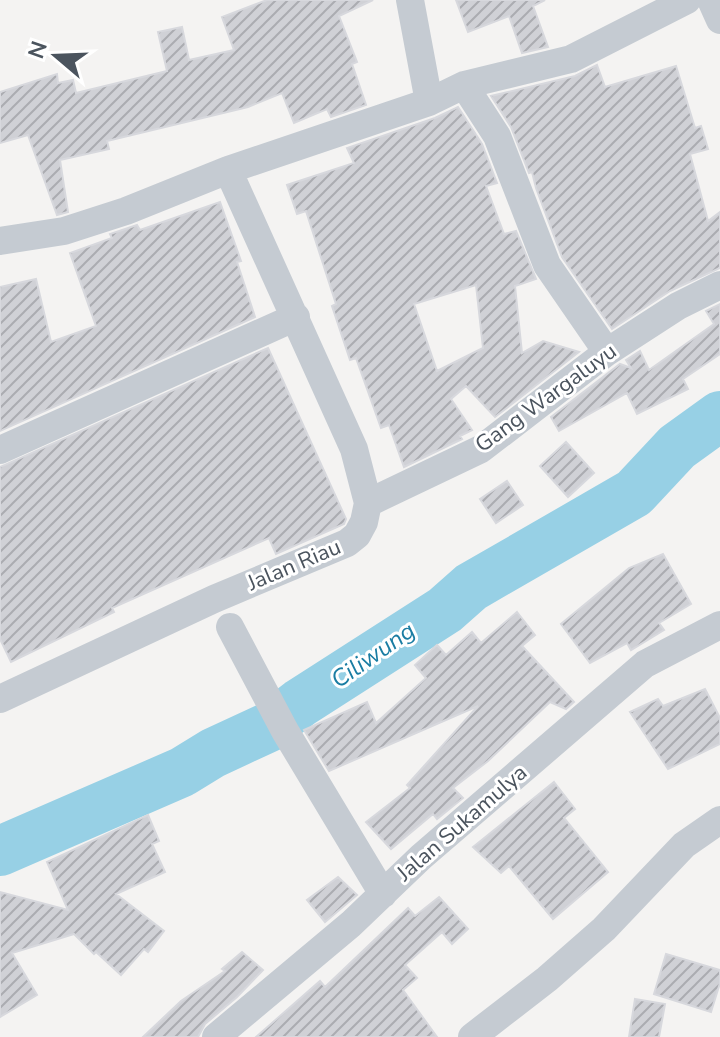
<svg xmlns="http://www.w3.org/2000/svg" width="720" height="1037" font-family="'Nunito Sans',sans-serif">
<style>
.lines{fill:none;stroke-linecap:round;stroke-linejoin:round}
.river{stroke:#97d0e5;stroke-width:50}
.building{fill:url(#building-hatch);stroke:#d7d8dd;stroke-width:2;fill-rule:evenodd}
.street{stroke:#c5cbd2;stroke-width:28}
.labels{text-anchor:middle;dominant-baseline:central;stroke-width:6;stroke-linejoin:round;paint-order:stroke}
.street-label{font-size:22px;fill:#4b545e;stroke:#fff}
.water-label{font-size:24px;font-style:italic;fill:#1a7da3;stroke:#fff}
</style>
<defs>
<pattern id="building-hatch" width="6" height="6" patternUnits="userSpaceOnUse" patternTransform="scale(2)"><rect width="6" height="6" fill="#d0d1d6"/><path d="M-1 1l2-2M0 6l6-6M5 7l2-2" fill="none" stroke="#abacb1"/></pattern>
</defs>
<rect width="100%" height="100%" fill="#f4f3f2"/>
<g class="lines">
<path class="river" d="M0 851 182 772 213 753 269 727 300 703 445 610 471 587 634 493 677 447 720 416"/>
</g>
<path class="building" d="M267 0H373L339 16 357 62 352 64 366 105 331 117 327 109 294 123 282 93 248 107 107 141 109 149 60 160 68 212 57 215 28 135 0 143V92L57 74 58 83 73 80 76 93 167 71 158 32 182 27 189 60 234 50 222 17Z
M456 0H545L533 6 548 47 522 53 509 16 468 32Z
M597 65 605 87 676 66 695 128 701 126 708 149 690 154 708 221 720 212V268L670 291 612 329 562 257 536 188 532 172 529 173 511 127 491 96 575 76Z
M458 107 482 144 497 183 486 186 504 234 516 231 536 279 515 286 522 353 543 341 579 352 495 417 466 386 451 399 472 430 460 436 462 439 404 467 389 425 381 428 356 358 350 360 332 306 336 304 306 211 297 214 287 185 354 163 347 148 435 118ZM476 285 483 348 437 371 414 304Z
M220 202 241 261 237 262 255 317 0 431V287L36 279 51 342 96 326 70 253 112 238 110 234 137 225 140 230Z
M720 304V354L683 379 688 389 637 414 627 393 559 431 551 417 620 364 631 368 626 360 640 351 649 370 714 324 706 311Z
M268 348 346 519 344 524 276 554 269 538 112 608 114 612 11 662 0 639V467Z
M566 442 594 473 568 497 540 466Z
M507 481 523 505 496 523 480 499Z
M663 554 691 604 659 623 664 630 631 650 627 643 590 663 561 624 629 568Z
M517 612 535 635 522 646 574 702 566 709 550 702 488 761 453 788 463 798 437 819 433 814 391 849 366 822 410 788 407 785 478 706 329 771 304 730 367 702 376 723 426 678 415 665 437 645 446 655 472 632 481 643Z
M705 689 720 718V744L668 769 630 712 658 699 663 706Z
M554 782 575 809 564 818 608 872 553 919 509 866 501 873 473 847Z
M148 815 159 841 152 844 165 872 116 894 164 931 148 952 144 949 121 975 96 952 94 954 74 934 12 953 37 995 0 1017V892L68 910 47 862Z
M338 877 357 895 325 922 307 900Z
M439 897 468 929 452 944 442 932 405 965 417 978 403 990 437 1037H256L320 981 325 987 408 908 415 916Z
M242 952 263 970 237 997 205 1024 198 1037H143L181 1001 225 971 222 969Z
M666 954 720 970V983L711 1012 654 994Z
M635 999 665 1004 659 1037H629Z"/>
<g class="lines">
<path class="street" d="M410 0 429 102
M711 0 720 20
M464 85 497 136 547 265 607 352
M0 241 64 231 126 211 228 170 429 102 464 85 571 59 687 0
M0 450 296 317
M368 503 481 449 607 352 678 306 720 285
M230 627 285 731 383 894
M0 699 214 599 347 543 357 535 364 522 368 503 354 449 228 170
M216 1037 351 924 421 857 645 664 720 625
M472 1037 547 979 604 929 684 845 720 820"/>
</g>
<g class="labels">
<g class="street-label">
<text transform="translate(546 398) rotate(-36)">Gang Wargaluyu</text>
<text transform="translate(294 565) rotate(-23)">Jalan Riau</text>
<text transform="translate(462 823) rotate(-41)">Jalan Sukamulya</text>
</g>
<g class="water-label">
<text transform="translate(373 655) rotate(-35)">Ciliwung</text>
</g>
</g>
<g transform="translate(56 56) rotate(289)" stroke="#ffffff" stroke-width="6" paint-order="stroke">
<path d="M0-6L14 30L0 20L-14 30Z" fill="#4b545e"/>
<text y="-12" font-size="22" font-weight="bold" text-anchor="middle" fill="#4b545e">N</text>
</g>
</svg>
